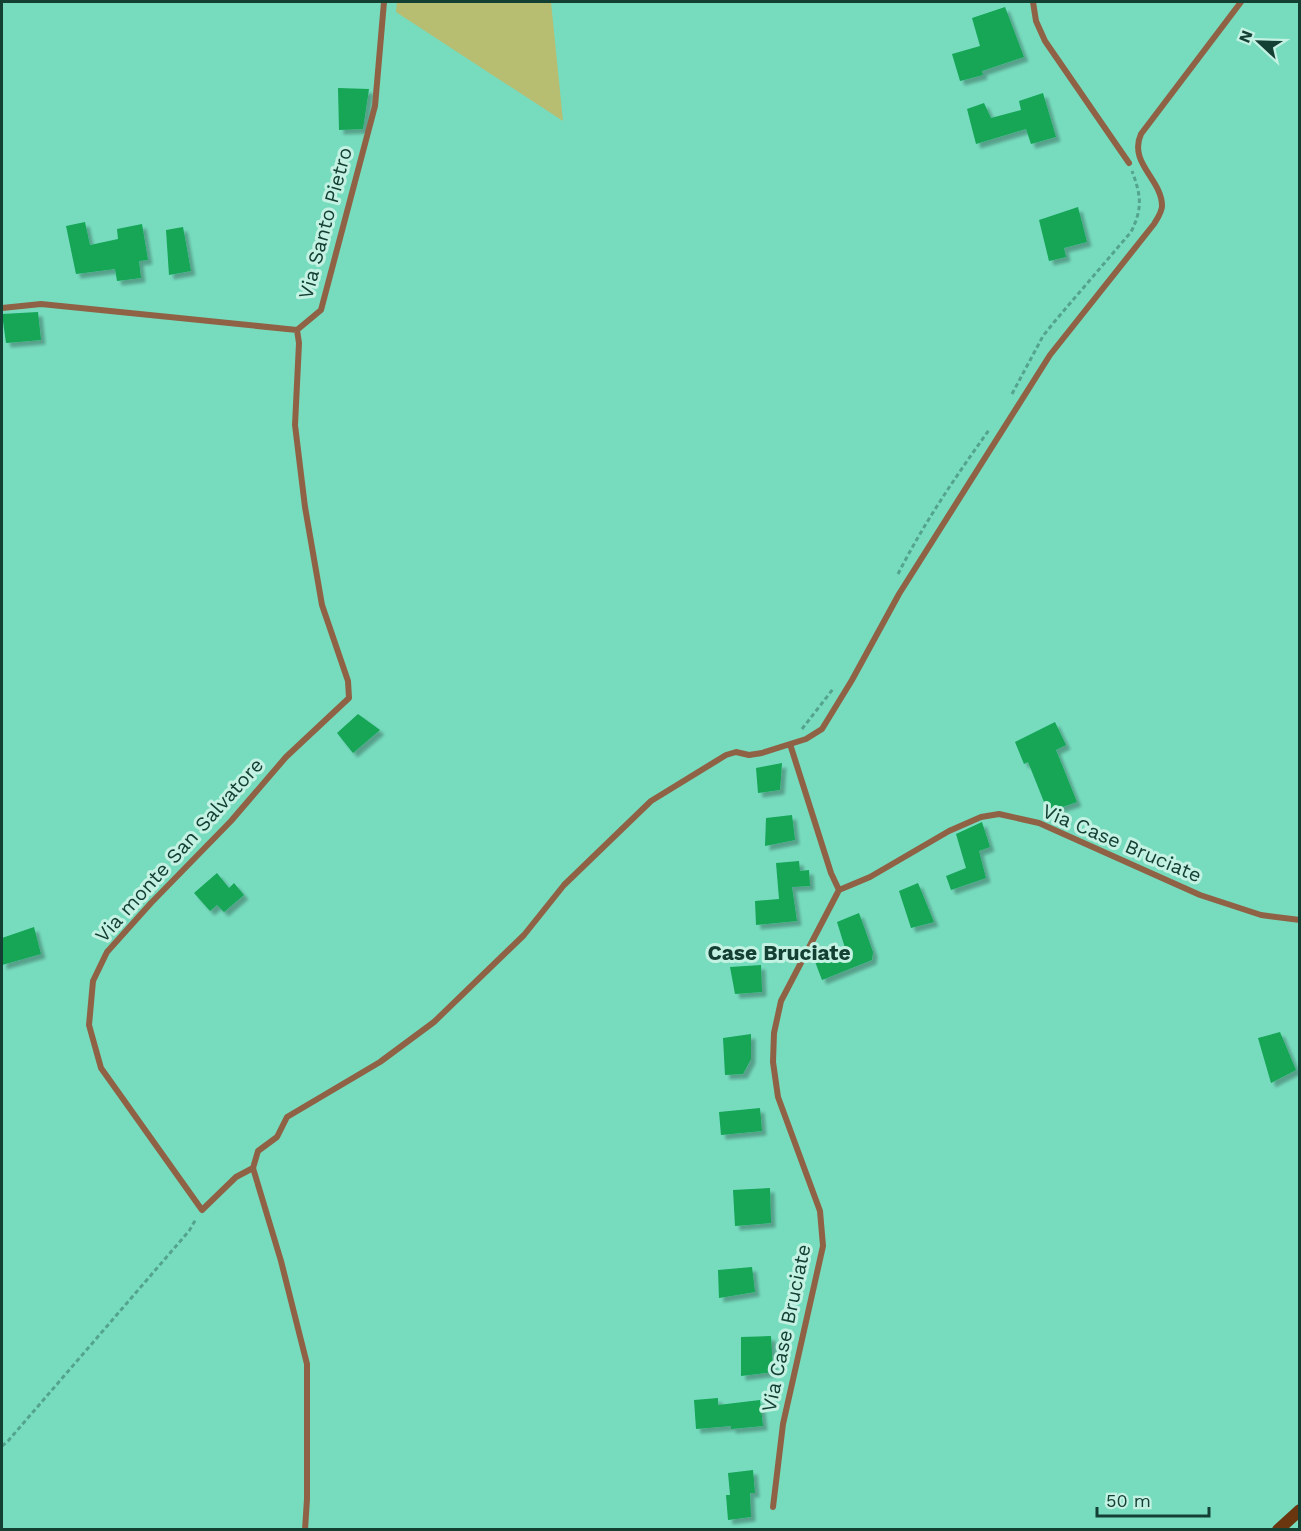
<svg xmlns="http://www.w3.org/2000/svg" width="1301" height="1531" font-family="'Work Sans',sans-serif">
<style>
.green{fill:#b7bd71}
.building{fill:#13a657;filter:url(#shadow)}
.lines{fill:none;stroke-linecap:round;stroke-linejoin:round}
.path{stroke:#54a48d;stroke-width:3;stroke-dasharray:4.5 3;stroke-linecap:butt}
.street{stroke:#906245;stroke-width:6}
.secondary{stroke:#6a3610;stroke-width:12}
.labels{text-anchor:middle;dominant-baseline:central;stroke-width:6;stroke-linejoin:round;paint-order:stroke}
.street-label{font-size:20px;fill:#144034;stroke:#c4f2e2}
.neighbourhood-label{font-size:21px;font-weight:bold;fill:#144034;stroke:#c4f2e2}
</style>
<defs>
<filter id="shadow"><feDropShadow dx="4.5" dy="4.5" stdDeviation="1.5" flood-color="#0004"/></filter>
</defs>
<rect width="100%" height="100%" fill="#77dcbe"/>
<path class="green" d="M397 2H551L563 121 396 12Z"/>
<path class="building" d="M1005 7 1024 57 982 71 983 75 960 81 952 54 980 46 972 18Z
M338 88 369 89 363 129 339 130Z
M1043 93 1056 137 1031 144 1026 129 976 144 967 109 984 103 991 118 1021 110 1019 101Z
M1078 207 1087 242 1064 248 1066 257 1049 261 1039 220Z
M85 222 90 245 118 239 117 229 142 224 148 260 139 261 141 278 117 281 115 269 76 274 66 226Z
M183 227 191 271 169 275 166 230Z
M38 312 41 340 6 343 2 314Z
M358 714 380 730 353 753 337 733Z
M1055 722 1066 745 1056 750 1077 802 1048 812 1028 762 1024 764 1015 742Z
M782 763 780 790 758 793 756 768Z
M792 815 795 840 765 846 766 818Z
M982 822 990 847 979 851 986 878 951 890 946 876 966 868 956 834Z
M799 861 800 871 809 870 810 886 792 887 797 921 756 925 755 901 779 899 776 863Z
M217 873 229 888 234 883 244 895 224 912 217 905 210 911 194 893Z
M918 883 934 922 911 928 899 891Z
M859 913 873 952 872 960 822 980 814 959 845 948 837 922Z
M34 927 41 954 2 965V938Z
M761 965 762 992 735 994 730 967Z
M1280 1032 1296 1070 1271 1083 1258 1038Z
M751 1034V1059L743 1074 725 1075 723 1038Z
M760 1108 762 1131 721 1135 719 1112Z
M770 1188 771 1223 735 1226 733 1190Z
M752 1267 755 1292 719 1298 718 1270Z
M771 1336 773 1372 741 1376V1337Z
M718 1398V1405L760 1400 763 1426 731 1429V1426L696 1429 694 1400Z
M753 1470 755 1493H750L751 1517 728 1520 726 1495H730L728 1473Z"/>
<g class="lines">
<path class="path" d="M1012 394 1043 336 1055 321 1131 232C1143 208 1141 195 1132 171
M898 574C924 523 956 476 989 430
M802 729 833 689
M2 1446 8 1441 189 1231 196 1219"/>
<path class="street" d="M1033 2 1036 21 1045 41 1129 163
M2 308 41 304 297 330 321 310 375 106 384 2
M790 744 831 873 839 890
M253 1168 258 1151 277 1137 287 1117 380 1062 434 1022 524 935 564 885 651 801 726 755 736 752 749 755 762 753 806 739 822 729 852 680 899 594 1050 355 1154 224C1157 219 1162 212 1162 206 1162 179 1128 163 1141 134L1241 2
M253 1168 236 1177 202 1210 101 1068 89 1025 93 981 107 952 151 903 231 821 286 757 349 698 348 681 322 605 305 507 295 425 299 343 297 330
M253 1168 281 1261 307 1364V1499L305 1530
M773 1507 783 1424 823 1246 820 1211 778 1097 773 1062 774 1033 781 1001 839 890 870 877 949 831 981 817 999 814 1039 823 1200 895 1261 915 1300 920"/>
<path class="secondary" d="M1278 1530 1300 1510"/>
</g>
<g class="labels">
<g class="street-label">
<text transform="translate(325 223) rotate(-75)">Via Santo Pietro</text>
<text transform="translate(1122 843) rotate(23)">Via Case Bruciate</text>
<text transform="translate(179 850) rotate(-48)">Via monte San Salvatore</text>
<text transform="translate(786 1328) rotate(-78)">Via Case Bruciate</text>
</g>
<g class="neighbourhood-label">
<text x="779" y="952">Case Bruciate</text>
</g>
</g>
<rect width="1301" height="1531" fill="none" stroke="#144034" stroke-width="6"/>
<g transform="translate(1259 42) rotate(292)" stroke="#c4f2e2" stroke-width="4.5" paint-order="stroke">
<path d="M0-4.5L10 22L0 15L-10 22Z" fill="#144034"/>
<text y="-9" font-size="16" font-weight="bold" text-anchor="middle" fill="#144034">N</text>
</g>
<path d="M1097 1507v9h112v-9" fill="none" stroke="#144034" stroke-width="3"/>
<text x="1106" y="1507" font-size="18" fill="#144034" stroke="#c4f2e2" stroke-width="4.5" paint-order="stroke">50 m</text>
</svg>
